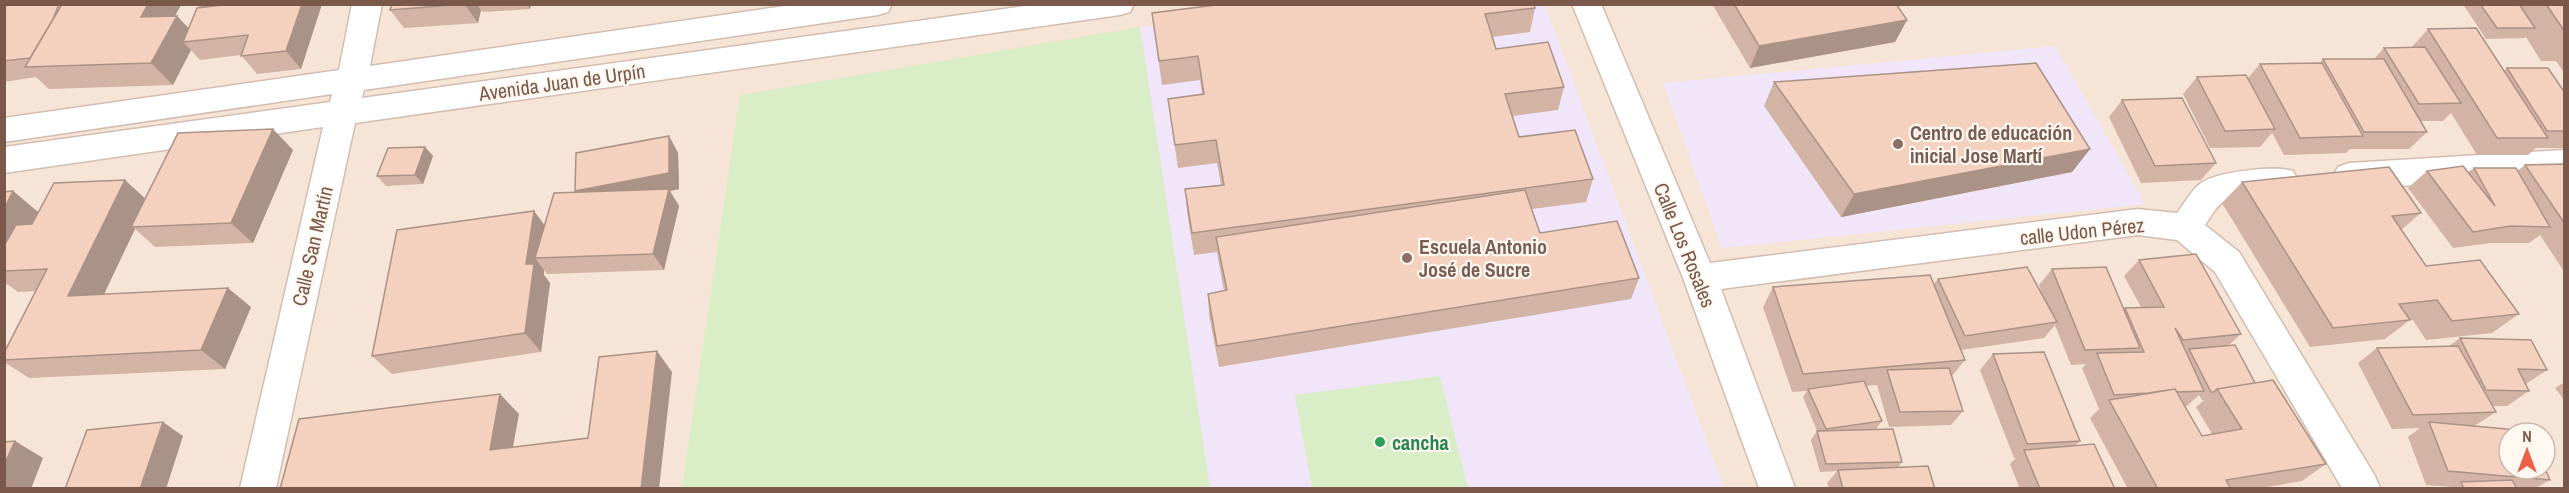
<svg xmlns="http://www.w3.org/2000/svg" width="2569" height="493" font-family="'Archivo Narrow',sans-serif">
<style>
.residential{fill:#f6e5d7;fill-rule:evenodd}
.education{fill:#f1e5fa}
.green{fill:#d9edc6}
.lines{fill:none;stroke-linecap:round;stroke-linejoin:round}
.street-casing{stroke:#d3bdb0;stroke-width:3}
.street{fill:#fff;fill-rule:evenodd}
.wall{fill:#d2b3a4;fill-rule:evenodd}
.shaded-wall{fill:#ab9286}
.building{fill:#f4d0bf;stroke:#ab9286;stroke-width:1.5}
.education-dot{fill:#8d6e63;stroke:#fff8f0;stroke-width:2}
.leisure-dot{fill:#2e9e5b;stroke:#fff8f0;stroke-width:2}
.labels{text-anchor:middle;dominant-baseline:central;stroke-width:4.5;stroke-linejoin:round;paint-order:stroke}
.street-label{font-size:20px;fill:#7a584a;stroke:#fff8f0}
.education-label{font-size:20px;font-weight:bold;fill:#785e54;stroke:#fff8f0;text-anchor:start}
.leisure-label{font-size:20px;font-weight:bold;fill:#27864d;stroke:#fff8f0;text-anchor:start}
</style>
<rect width="100%" height="100%" fill="#fdf4e9"/>
<path class="residential" d="M4 5H2564V488H5ZM2509 433H2545V469H2509Z"/>
<path class="education" d="M1323 4 1545 5 1724 488H1210L1140 27Z
M2055 46 2145 204 1722 248 1663 83Z"/>
<path class="green" d="M1140 27 1210 488H682L740 95Z
M1440 376 1468 488H1312L1295 395Z"/>
<g class="lines">
<g class="street-casing">
<path id="street" d="M352 4H382L370 66 799 4H892L888 12 878 15 364 90 362 98 1039 4H1134L1130 12 1120 15 355 123 276 488H240L323 127 4 173V147L330 102 332 94 4 142V118L339 70Z
M1572 4H1601L1710 263 2138 209 2177 213C2184 204 2192 189 2201 183 2216 172 2275 165 2293 171L2298 180 2293 189C2274 196 2240 192 2223 202 2216 206 2210 218 2205 225L2239 252 2375 476 2380 488H2342L2215 272 2177 240 2138 235 1721 289 1795 488H1759L1683 278Z
M2564 150V176L2349 189 2338 185 2333 176 2338 167 2349 163Z"/>
</g>
<use href="#street" class="street"/>
</g>
<path class="wall" d="M4 4 181 5 175 16 189 28 200 8 197 4H322L301 69 257 74 241 55 200 60 191 50 173 85 49 89 36 77 4 82Z
M392 4H531L530 9 483 12 481 10 478 23 404 28 390 10Z
M1712 4H1896L1907 20 1895 42 1750 68Z
M2463 4H2565V74L2556 61H2541L2526 37 2524 38 2486 39Z
M1535 8 1530 32 1492 37 1496 49 1564 87 1558 110 1513 116 1519 137 1593 179 1586 202 1532 209 1540 233 1639 278 1631 299 1219 367 1209 315 1208 294 1224 291 1218 259 1217 252 1194 255 1187 212 1185 189 1221 185 1217 163 1178 168 1171 122 1168 99 1202 94 1200 80 1162 85 1152 13Z
M2428 29 2504 71 2507 68 2565 93V148H2536L2528 155H2477L2451 113 2443 121H2421L2427 132 2409 149H2350L2346 153 2284 155 2272 133 2260 147 2210 148 2183 94 2197 77 2248 78 2260 64 2320 63 2323 59H2374L2384 48H2411Z
M1774 82 2090 149 2072 172 1841 217 1764 106Z
M2122 100 2216 163 2201 180 2141 183 2109 117Z
M669 136 678 153 679 189 670 191 679 206 664 270 547 274 544 270V275L550 283 541 352 392 374 372 356 545 225 576 192Z
M425 147 433 156 423 184 386 186 377 176Z
M293 150 253 243 155 247 135 229 104 294 251 307 225 369 29 378 4 362V353L36 291 18 292 7 284 4 288V192L13 191 38 212 146 198Z
M2565 164V273L2540 235 2529 243H2490L2453 248 2408 188 2427 171 2468 172 2474 168 2517 171 2525 165Z
M2242 182 2421 213 2401 230 2426 266 2519 314 2492 333 2426 340 2413 320H2410L2385 339 2310 347 2222 203Z
M2139 260 2241 334 2228 346 2255 383 2326 464 2302 481 2257 489H2128L2090 418 2099 409 2082 368 2086 364 2071 365 2055 325 2044 338 1961 350 1965 360 1952 376 1963 411 1951 425 1889 427 1877 385 1866 386 1882 421 1876 429 1869 430 1902 462 1898 467 1935 489H1829L1827 483 1837 471 1820 472 1811 440 1817 431 1803 397 1807 391 1792 392 1763 307 1773 287 1934 284 1938 279 2044 299 2039 285 2052 269 2124 309 2125 308 2141 307 2124 276ZM2199 395 2202 400H2204L2196 407 2212 434 2202 436 2185 406H2187Z
M2460 338 2547 370 2526 384 2529 391 2507 406H2492L2496 412 2474 426 2550 480 2534 489H2450L2452 487 2426 485 2408 437 2420 428 2392 429 2358 363 2377 348 2448 347Z
M1993 354 2080 441 2076 445 2115 489H2020L2010 464 2016 458H2014L1980 370Z
M2565 382V401L2555 388Z"/>
<path class="shaded-wall" d="M148 4 181 5 162 39 141 17Z
M302 4H322L301 69 286 51Z
M477 4 481 10 478 23 465 5Z
M527 4H531L530 9Z
M177 16 198 38 183 42 191 50 173 85 151 63Z
M1907 20 1895 42 1750 68 1759 46Z
M273 129 293 150 253 243 231 223Z
M669 136 678 153 679 189 670 191 679 206 664 270 653 254 587 207 575 191Z
M425 147 433 156 423 184 415 175Z
M2090 149 2072 172 1841 217 1854 194Z
M125 180 148 201 131 227 135 229 94 315 68 296Z
M13 191 38 212 4 271V209Z
M534 211 549 231 535 258 544 270V275L550 283 541 352 525 333 526 264Z
M228 288 251 307 225 369 201 350Z
M657 351 672 372 659 489H641Z
M500 394 519 414 509 469 490 450Z
M163 422 183 436 166 489H140Z
M15 441 43 458 31 489H4V465Z"/>
<path class="building" d="M15 4H59L53 19 30 58 4 61V6Z
M62 4H148L141 17 177 16 151 63 25 67Z
M231 4H302L286 51 241 56 248 35 183 42 197 8Z
M392 4H465L390 10Z
M1224 4H1534L1535 8 1485 14 1496 49 1548 42 1564 87 1505 94 1519 137 1575 130 1593 179 1192 233 1185 189 1224 185 1216 140 1175 145 1168 99 1204 94 1198 56 1159 61 1152 13Z
M1734 4H1896L1907 20 1759 46Z
M2480 4H2519L2535 28H2497Z
M2546 4H2565V32Z
M2476 28 2548 138H2497L2428 29Z
M2425 47 2461 103 2419 104 2384 48Z
M2323 59H2384L2427 132H2364Z
M2036 63 2090 149 1854 194 1774 82Z
M2322 63 2363 136 2300 138 2260 64Z
M2507 68H2548L2565 93V131H2547Z
M2246 75 2275 129 2225 131 2197 77Z
M2182 98 2216 163 2155 166 2122 100Z
M273 129 231 223 131 227 178 133Z
M669 136V173L575 191 576 153Z
M425 147 415 175 377 176 388 148Z
M2565 164V224L2525 165Z
M2463 166 2495 206 2474 168H2516L2550 227 2510 226 2473 232 2427 171Z
M2389 167 2421 213 2392 216 2426 266 2480 260 2519 314 2452 321 2437 300 2399 304 2410 320 2333 328 2242 182Z
M125 180 68 296 228 288 201 350 4 360V353L47 269 4 271V246L16 225 32 224 54 183Z
M669 189 653 254 535 258 554 193Z
M1525 190 1540 233 1617 221 1639 278 1217 346 1208 294 1227 290 1216 237Z
M13 191 4 209V192Z
M534 211 526 264H534L525 333 372 356 397 230Z
M2196 254 2241 334 2183 340 2175 328 2204 391 2177 392 2175 389 2148 393 2114 395 2097 353 2144 352 2125 308 2164 307 2139 260Z
M2027 267 2057 322 1965 336 1938 279Z
M2106 267 2140 348 2085 350 2052 269Z
M1930 275 1965 360 1803 374 1773 287Z
M2460 338 2531 340 2547 370 2518 369 2529 391 2486 390Z
M2235 345 2255 383 2217 389 2214 392H2211L2189 349Z
M2458 346 2496 412 2413 415 2377 348Z
M657 351 641 489H280L299 419 500 394 490 450 588 438 599 357Z
M2044 352 2080 441 2027 444 1993 354Z
M1949 368 1963 411 1900 412 1887 370Z
M2273 380 2326 464 2226 480 2231 489H2158L2109 400 2175 389 2202 436 2242 429 2217 389Z
M1864 381 1882 421 1826 429 1808 389Z
M163 422 140 489H65L87 430Z
M2429 422 2529 431 2530 433H2509V469H2545L2550 480 2448 471Z
M1893 429 1902 462 1826 464 1817 431Z
M15 441 4 465V442Z
M2094 444 2115 489H2040L2024 450Z
M1928 466 1935 489H1843L1838 470Z
M2512 480 2517 489H2464L2461 482Z"/>
<g class="education-dot">
<circle cx="1898" cy="144" r="6"/>
<circle cx="1407" cy="258" r="6"/>
</g>
<circle class="leisure-dot" cx="1380" cy="442" r="6"/>
<g class="labels">
<g class="street-label">
<text transform="translate(562 82) rotate(-8)">Avenida Juan de Urpín</text>
<text transform="translate(2082 231) rotate(-6)">calle Udon Pérez</text>
<text transform="translate(1685 245) rotate(68)">Calle Los Rosales</text>
<text transform="translate(312 246) rotate(-77)">Calle San Martín</text>
</g>
<g class="education-label">
<text x="1910" y="132">Centro de educación<tspan x="1910" dy="23">inicial Jose Martí</tspan></text>
<text x="1419" y="246">Escuela Antonio<tspan x="1419" dy="23">José de Sucre</tspan></text>
</g>
<g class="leisure-label">
<text x="1392" y="442">cancha</text>
</g>
</g>
<rect width="2569" height="493" fill="none" stroke="#7a584a" stroke-width="12"/>
<g transform="translate(2527 451)"><circle r="28" fill="#fff8f0" stroke="#cab8ae" stroke-width="1.5"/>
<path d="M0-4.5L10 22L0 15L-10 22Z" fill="#ec6149"/>
<text y="-9" font-size="16" font-weight="bold" text-anchor="middle" fill="#7a584a">N</text>
</g>
</svg>
